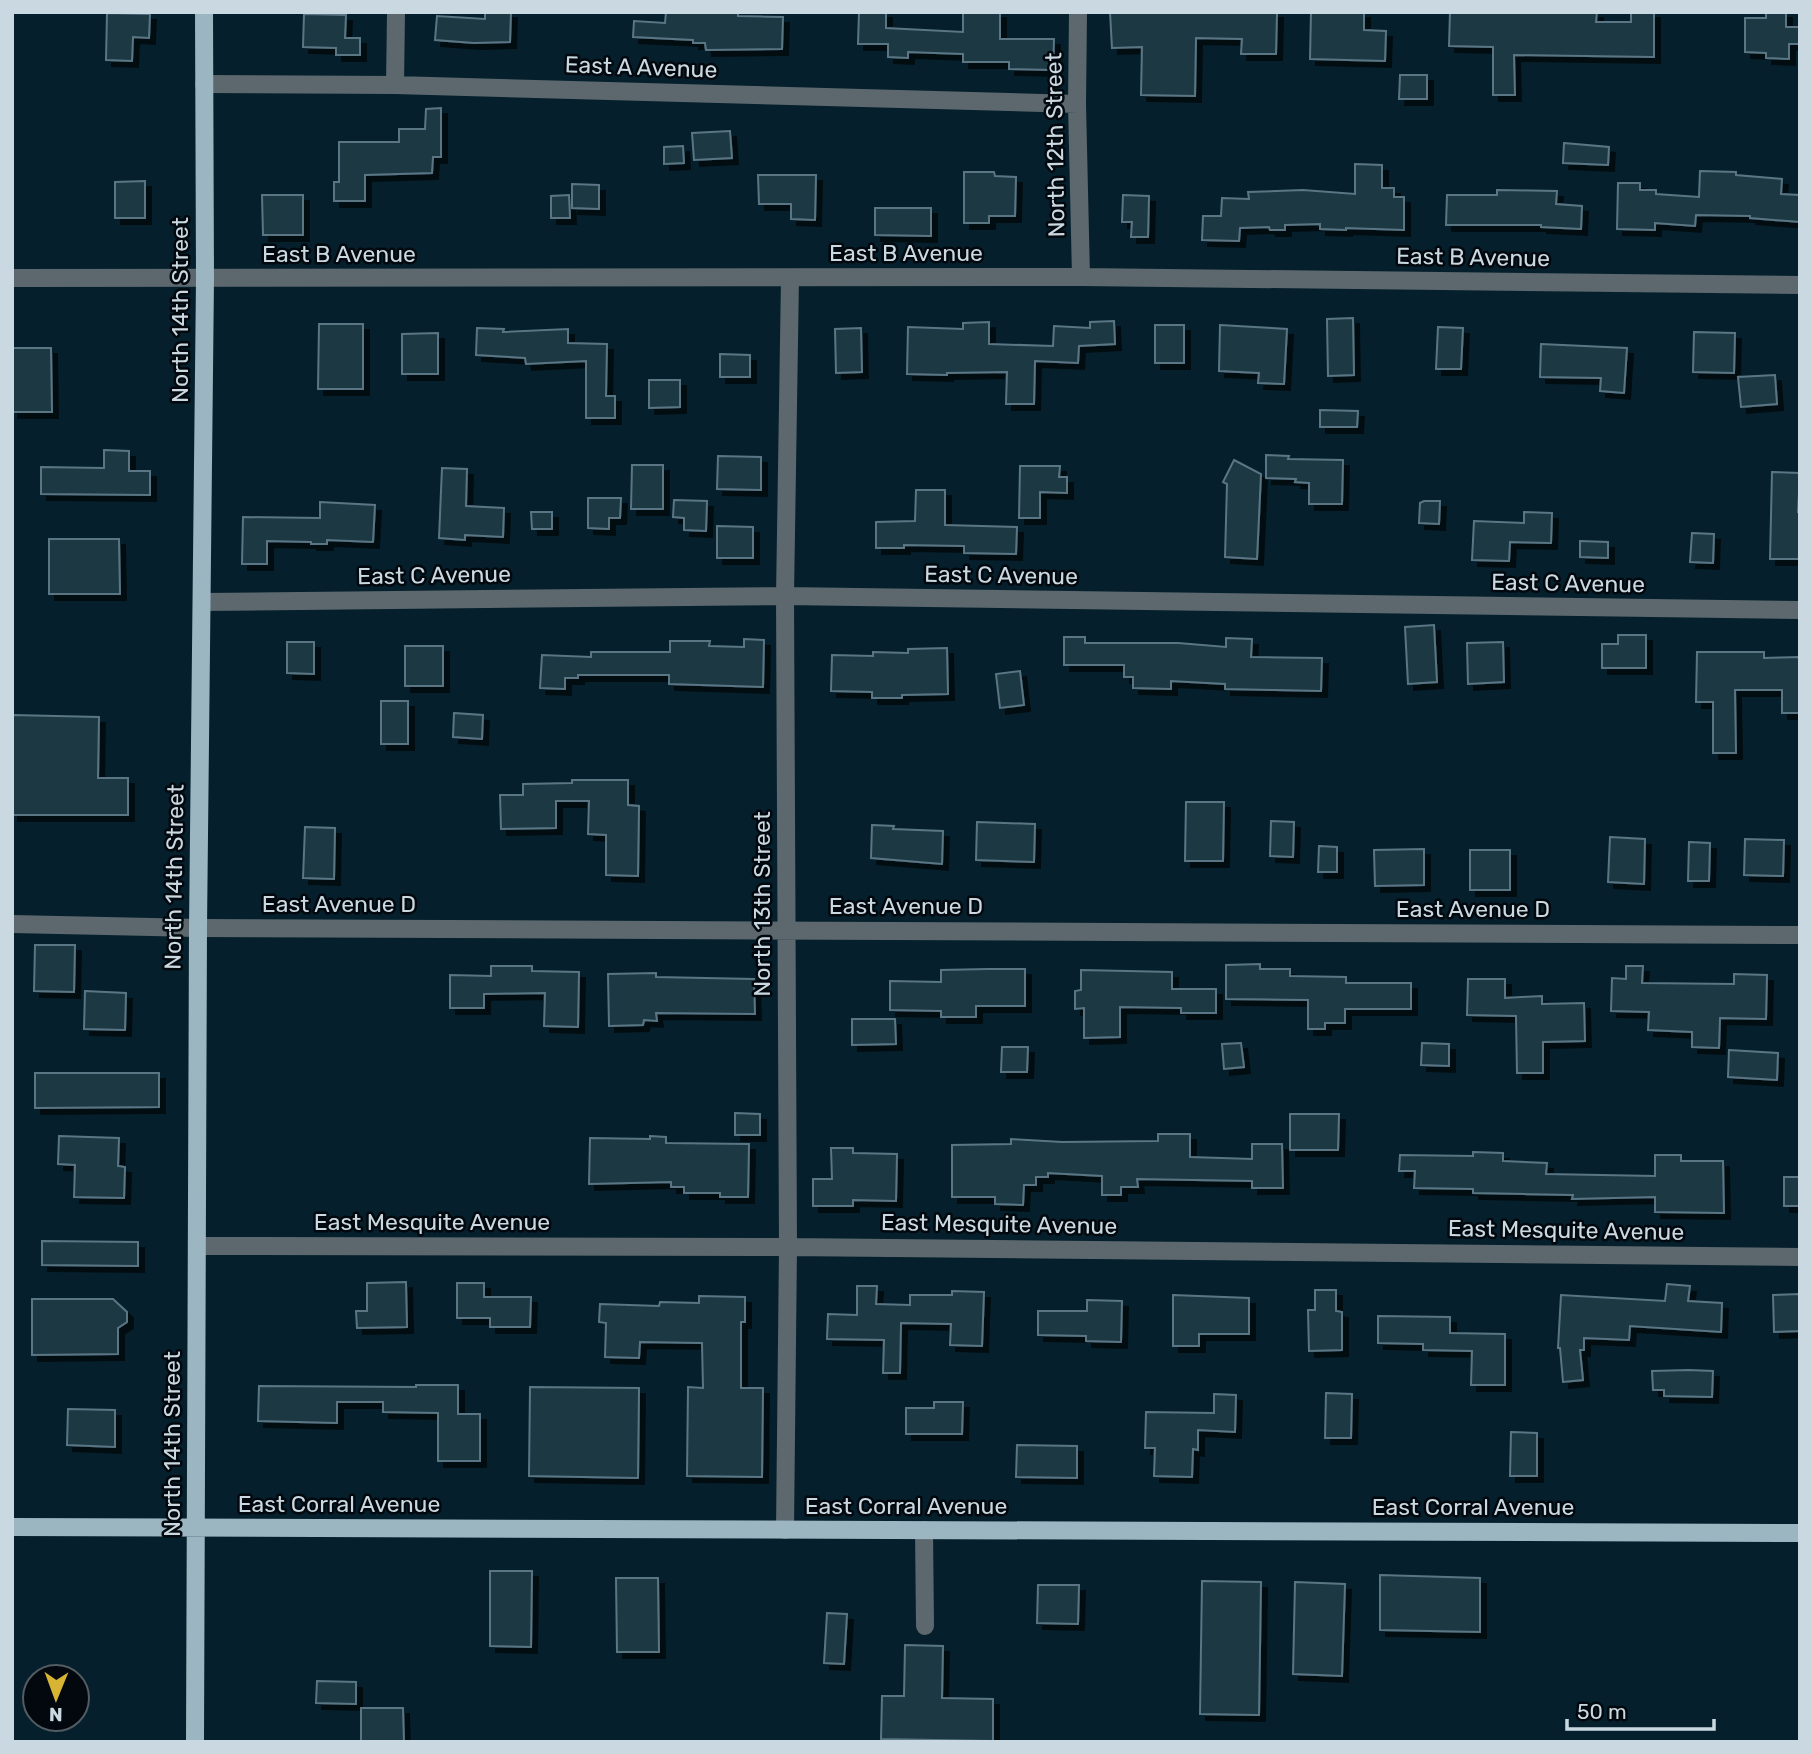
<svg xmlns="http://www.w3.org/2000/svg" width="1812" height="1754" font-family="Rubik,sans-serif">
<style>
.building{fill:#1c3743;stroke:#5a7684;stroke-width:2;filter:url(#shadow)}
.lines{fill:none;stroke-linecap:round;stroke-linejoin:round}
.minor{stroke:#5c686e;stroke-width:18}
.major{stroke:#9bb5c1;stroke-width:18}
.labels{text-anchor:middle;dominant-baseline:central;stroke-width:5;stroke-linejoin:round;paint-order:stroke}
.street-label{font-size:23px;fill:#cad9e1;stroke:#02080d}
</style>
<defs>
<filter id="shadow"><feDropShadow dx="6" dy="6" stdDeviation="0" flood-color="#0009"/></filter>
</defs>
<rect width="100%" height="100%" fill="#05202c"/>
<path class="building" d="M485 12H511L510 42 474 43 435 40 437 16 485 19Z
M666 12 738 13V16L783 17 782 49 706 50 705 43H693V40L633 37 634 21 665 23Z
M859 12H886V28L963 32V12H1000V39H1054L1053 70 1009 69V62H963V54L908 52V58L888 57V44H858Z
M1110 12H1277L1276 54H1241L1242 39 1196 38 1195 96 1141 95 1142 47 1112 48Z
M1311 12H1364V30L1386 31 1385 61 1310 59Z
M1450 12H1597L1596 22H1631V12H1654V57L1514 55 1515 95H1493V47L1449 46Z
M1766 12H1786V27H1800V44H1789V59L1766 58V53L1745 52V18H1766Z
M107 13 150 14 149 38 133 37 132 61 106 60Z
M304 14 346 15 345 38H360V55H336V48L303 47Z
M1400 75H1427V99H1399Z
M441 108V157H433L432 173 365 175V201H334V182H339V142H399V129H425L426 109Z
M730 131 732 158 694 160 692 133Z
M1564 143 1609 147 1608 165 1563 163Z
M683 146 684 163 664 164V147Z
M1355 164 1382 165V188H1394V197H1404V230L1346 228V230L1320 229V224L1285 225V230H1270L1269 227 1240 228 1239 241 1202 240 1203 216H1221L1222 198 1249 199 1248 192 1303 190 1355 194Z
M1700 171 1736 172V175L1782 179 1781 194 1800 195V222L1750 218V216L1696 215 1695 226 1655 223V230L1617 229 1618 183H1640V190H1656V194L1699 197Z
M964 172H994L995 176 1016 177 1015 216H989V223H964Z
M758 175H816L815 220 791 219V204H759Z
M145 181V218H115V182Z
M572 184 599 185V209L572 208Z
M1497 190 1557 191 1556 204 1582 206 1581 229 1541 227V225H1446L1447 195H1497Z
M262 195H303V235H263Z
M569 195 570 218H551V196Z
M1123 195 1149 196 1148 237H1131L1132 222H1122Z
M875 208H931V236L875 235Z
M1353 318 1354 375 1328 376 1327 319Z
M1114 321 1115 344 1079 346 1078 363 1035 361 1034 404H1006L1007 372 947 373V375L907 374 908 327 963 329V323L989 322V344L1053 346 1054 326 1090 328V322Z
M319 324H363V389H318Z
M1155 325H1184V363H1155Z
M1220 325 1287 329 1284 384 1258 383 1259 373 1219 371Z
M1438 327 1463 328 1461 369H1436Z
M477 328 504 329 503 332 568 329V343L607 344 606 396H615V418H586V361L526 364 525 358 476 355Z
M861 328 862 372 836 373 835 329Z
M1694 332 1735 333 1734 373 1693 372Z
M438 333V374H402V334Z
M1541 344 1627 348 1624 393 1600 391 1601 378 1540 377Z
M12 348H51L52 412H12Z
M720 354 750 355V377H720Z
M1775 375 1777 404 1741 407 1738 377Z
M649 380H680V407L649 408Z
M1320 410 1358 411 1357 427H1320Z
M104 450 129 451V471H150V495L41 494V467L104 468Z
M1266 455 1289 456 1288 459 1343 460 1342 504H1309V483L1295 482 1296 479 1266 478Z
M718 456 761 457V490L717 489Z
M1234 460 1261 474 1257 559 1225 557 1227 484 1223 482Z
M632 465H663V509H631Z
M1020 466H1060L1059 477H1067V493L1040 492V518H1019Z
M442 468 467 469 466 506 504 508 503 537 465 535V540L439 538Z
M1772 472 1800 473 1798 512H1800V559H1770Z
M916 490H945V525L1017 527 1016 554 964 553V546L904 545V548H876V522L915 521Z
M588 498H621L620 518H609V529L588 528Z
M674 500 707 501 706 531 684 530V518L673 517Z
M1424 501H1440L1439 524 1419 523 1420 503Z
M320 502 375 505 373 542 327 540V544H311V542L267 541V564H242L243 517 320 518Z
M531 512H552V529H532Z
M1524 512 1552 513 1551 543 1510 542 1509 561 1472 560 1474 521 1524 523Z
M717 526 753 527V558H717Z
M1692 533 1714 534 1713 563 1690 562Z
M49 539H119L120 594H49Z
M1580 541 1608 542V558L1580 557Z
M1434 625 1437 682 1408 684 1405 627Z
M1618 635H1646V668H1602V644H1618Z
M1064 637H1085V643H1178L1226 647V638L1252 639 1251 657 1322 658 1321 691 1225 689V684L1171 681V689L1133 688V677H1124V665H1064Z
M744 639 764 640 763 687 669 684V675H578V678H565V689L540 688 542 655 591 657V652H670V641H710L709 646 744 647Z
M287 642H314V674L287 673Z
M1503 642 1504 682 1468 684 1467 643Z
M405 646H443V686H405Z
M947 648 948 694 902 695V698H872V692L831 691 832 655 873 656V652L908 653V649Z
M1697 652H1764V658L1800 657V713H1782V690H1735L1736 753H1713V702H1696Z
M1020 671 1024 705 1000 708 996 674Z
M381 701H408V744H381Z
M454 713 483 715 482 739 453 737Z
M12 715 99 717 98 778H128V815H12Z
M572 780H628V805L639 806 638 876 606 875V835L588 834 589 801H556V828L501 829 500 795H523V784L572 783Z
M1186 802H1224L1223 861H1185Z
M1271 821 1294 822 1293 857 1270 856Z
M977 822 1035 824 1034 862 976 860Z
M872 825 894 826 893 829 943 831 942 864 871 858Z
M305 827 335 828 334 879 303 878Z
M1610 837 1645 839 1644 884 1608 882Z
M1745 839 1784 840 1783 876 1744 875Z
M1689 842 1710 843 1709 881H1688Z
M1319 846 1337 847V872H1318Z
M1424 849V885L1375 886 1374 850Z
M1470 850H1510V890H1470Z
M35 945H75L74 992 34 991Z
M1260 964V969H1290V976L1346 977V983H1411V1009H1345V1023H1325V1029H1308V1000L1226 999V965Z
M491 966H532V971L579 972 578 1027 544 1026 545 993 484 994V1008H450V975L491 976Z
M1626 966H1643L1642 983 1734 984V974L1767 975 1766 1019 1720 1018 1719 1048 1692 1047V1032L1648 1030 1649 1012 1611 1011 1612 978 1626 979Z
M988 969H1025V1006H976V1017H941V1011L890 1010V981L941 982V970Z
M1081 970 1172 972V989H1216V1013H1181V1008L1120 1007V1037L1084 1038V1008L1075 1009V991L1081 990Z
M656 973V977L754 979 755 1014 656 1013 657 1021 644 1020 643 1025 609 1026 608 974Z
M1468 979H1505V998L1542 996V1004L1584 1003 1585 1041 1543 1042V1073H1517L1516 1016 1467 1015Z
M85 991 126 993 125 1030 84 1029Z
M852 1019H895L896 1044 852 1045Z
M1241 1043 1244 1067 1224 1069 1222 1044Z
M1422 1043 1449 1044V1066L1421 1065Z
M1002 1047H1028L1027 1072H1001Z
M1729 1050 1778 1053 1777 1080 1728 1077Z
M35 1073H159V1107L35 1108Z
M735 1113 760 1114V1135H735Z
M1290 1114H1339L1338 1150H1290Z
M1158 1134H1190V1157L1252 1159V1144H1282L1283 1188H1252V1181L1137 1179 1138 1187H1121V1195H1102V1176L1048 1173V1177H1036V1185H1024L1023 1205 995 1204V1197H952V1145L1011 1144V1139L1062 1142 1158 1141Z
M59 1136 119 1138 118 1166 125 1167 124 1198 74 1197 75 1165 58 1164Z
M650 1136 666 1137V1143L749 1144 748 1197H720V1193H684V1187H671V1182L589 1184 590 1138 650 1139Z
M831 1148H853V1153L897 1154 896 1201 853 1200V1206H813V1179H832Z
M1473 1152 1503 1153V1161L1547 1163 1546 1174 1655 1176V1155H1681V1161H1723L1724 1213 1655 1212V1197L1572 1199 1573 1195 1473 1193V1189L1414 1188 1415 1171H1399L1400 1155 1473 1156Z
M1784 1177H1800V1206H1784Z
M42 1241 138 1242V1266L42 1265Z
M406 1282 407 1327 357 1328 356 1311H367V1283Z
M457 1283H484V1297H531L530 1327H490V1318H457Z
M1667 1284 1690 1286 1688 1301 1722 1303 1721 1332 1630 1326 1629 1340 1584 1338V1350H1580L1583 1380 1563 1382 1560 1348H1558L1561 1295 1665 1301Z
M857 1286H877L876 1304 910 1305V1295H952V1291L984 1292 982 1346 950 1345 951 1324 901 1323 900 1373H883L884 1340 827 1339 828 1314 857 1315Z
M1315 1290H1336V1311L1342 1312V1350L1309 1351 1308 1310H1315Z
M1800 1294V1331L1774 1332 1773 1295Z
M1173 1295 1249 1298V1334H1199V1346H1173Z
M699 1296 745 1297V1322H741V1388H763L762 1477 687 1476 688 1387 703 1388 702 1343 640 1342 639 1358 605 1357 606 1323 599 1322 600 1304 659 1306 660 1302 699 1303Z
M32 1299H113L127 1312V1322L118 1328V1354L32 1355Z
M1087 1300 1122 1301 1121 1342 1086 1341V1336L1038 1335V1311H1087Z
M1378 1316 1450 1317V1333L1505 1334V1385H1471L1472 1351 1423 1350V1344L1378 1343Z
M1689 1370 1713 1371 1712 1397 1664 1396V1390H1653L1652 1371Z
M416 1385H458V1414H480V1461H438V1413L383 1412V1402H337V1423L258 1421 259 1386 416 1387Z
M530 1387 639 1388 638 1478 529 1476Z
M1326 1393 1352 1394 1351 1438H1325Z
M1214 1394 1236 1395 1235 1432 1198 1430V1450L1193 1449 1192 1477 1154 1476 1155 1448H1145L1146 1412 1214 1413Z
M934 1402H963L962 1434H906V1408H934Z
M68 1409 115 1410V1447L67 1445Z
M1511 1432 1537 1433V1476H1510Z
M1017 1445 1077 1446V1478L1016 1477Z
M490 1571H532L531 1647 490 1646Z
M1380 1575 1480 1578V1632L1380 1630Z
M616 1578H658L659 1652H617Z
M1202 1581 1261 1582 1259 1715 1200 1714Z
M1295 1582 1345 1584 1342 1676 1293 1674Z
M1038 1585H1079L1078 1624 1037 1623Z
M827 1613 847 1614 844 1664 824 1663Z
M905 1645 943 1646 942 1698 993 1699V1741L881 1739 882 1696H904Z
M317 1681 356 1682V1704L316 1703Z
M361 1708H403L404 1742H361Z"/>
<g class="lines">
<path class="minor" d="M1078 12 1077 104 1081 277
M204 84 395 85 1077 104
M395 85 396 12
M12 278 1081 277 1800 285
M202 602 785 596 1800 610
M12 924 198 928 1800 935
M197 1246 788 1247 1800 1257
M785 1530 788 1247 785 596 790 278
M924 1530 925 1626"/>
<path class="major" d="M12 1527 1800 1533
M195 1742 198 928 205 279 204 12"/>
</g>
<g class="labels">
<g class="street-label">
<text transform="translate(641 67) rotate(2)">East A Avenue</text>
<text transform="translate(1055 145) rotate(-91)">North 12th Street</text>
<text x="906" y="253">East B Avenue</text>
<text x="339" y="254">East B Avenue</text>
<text transform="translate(1473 257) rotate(1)">East B Avenue</text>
<text transform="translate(180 310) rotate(-90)">North 14th Street</text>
<text transform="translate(434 575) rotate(-1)">East C Avenue</text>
<text transform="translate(1001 575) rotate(1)">East C Avenue</text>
<text transform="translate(1568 583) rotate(1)">East C Avenue</text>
<text transform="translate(174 877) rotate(-89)">North 14th Street</text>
<text x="339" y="904">East Avenue D</text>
<text transform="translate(762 904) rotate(-90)">North 13th Street</text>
<text x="906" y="906">East Avenue D</text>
<text x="1473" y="909">East Avenue D</text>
<text x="432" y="1222">East Mesquite Avenue</text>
<text transform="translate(999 1224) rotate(1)">East Mesquite Avenue</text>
<text transform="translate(1566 1230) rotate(1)">East Mesquite Avenue</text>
<text transform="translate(172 1444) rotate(-90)">North 14th Street</text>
<text x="339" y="1504">East Corral Avenue</text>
<text x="906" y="1506">East Corral Avenue</text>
<text x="1473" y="1507">East Corral Avenue</text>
</g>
</g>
<rect width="1812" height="1754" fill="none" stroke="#cad9e1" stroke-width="28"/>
<g transform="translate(56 1698) rotate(181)"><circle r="33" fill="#02080d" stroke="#525c62" stroke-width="2"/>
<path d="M0-5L12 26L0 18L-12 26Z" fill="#d7b434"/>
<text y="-10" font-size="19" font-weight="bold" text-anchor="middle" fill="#cad9e1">N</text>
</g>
<path d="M1567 1719v10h147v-10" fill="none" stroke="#cad9e1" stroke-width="3.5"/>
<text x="1577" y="1719" font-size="21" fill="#cad9e1" stroke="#02080d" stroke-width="5" paint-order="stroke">50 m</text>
</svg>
